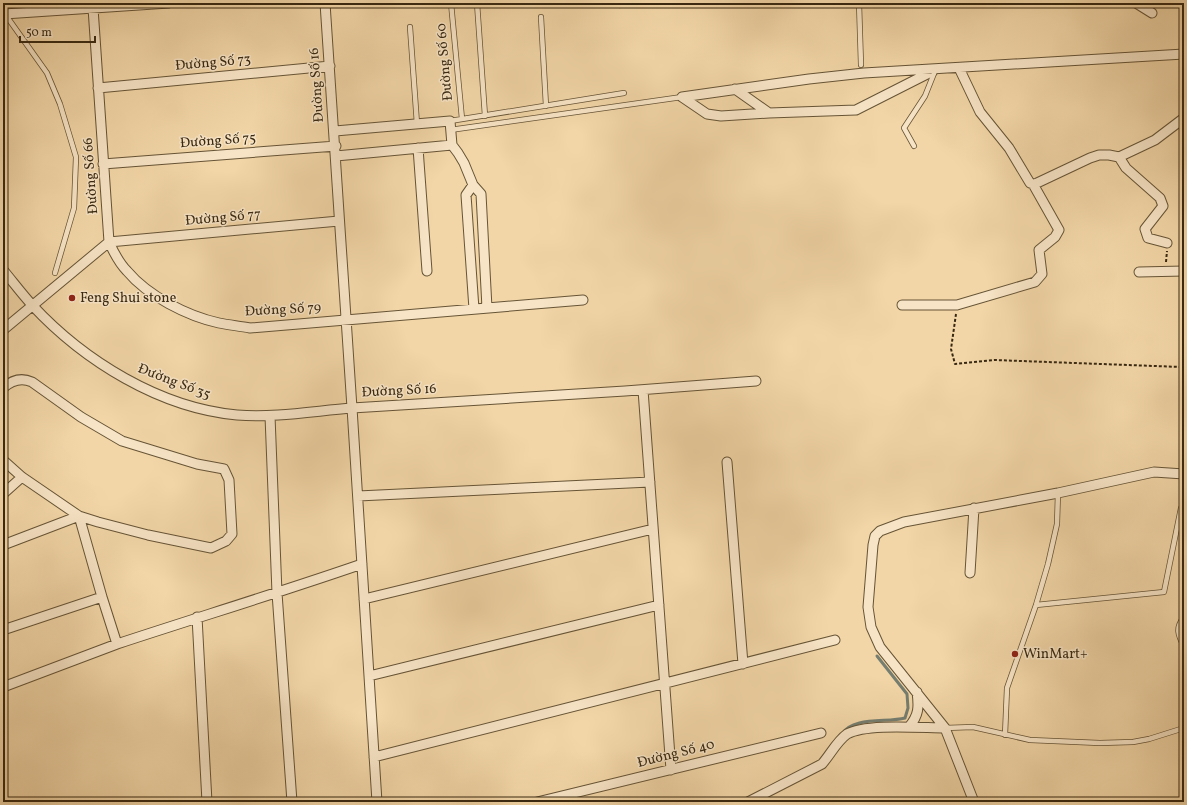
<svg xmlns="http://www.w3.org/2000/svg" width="1187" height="805" font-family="Vollkorn,serif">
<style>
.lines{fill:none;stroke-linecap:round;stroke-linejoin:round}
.stream{stroke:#757e70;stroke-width:3}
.service-casing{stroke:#665436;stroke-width:6}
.minor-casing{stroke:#665436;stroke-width:11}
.path{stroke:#382811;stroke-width:2;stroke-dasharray:3 2;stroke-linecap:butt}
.service{stroke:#f7e4c6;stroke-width:4.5}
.minor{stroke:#f7e4c6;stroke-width:9}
.poi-dot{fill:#8f2418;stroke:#f7e4c6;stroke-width:1.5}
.labels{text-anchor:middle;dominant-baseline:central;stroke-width:3;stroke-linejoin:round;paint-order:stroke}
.street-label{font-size:14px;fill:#382811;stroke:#f7e4c6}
.poi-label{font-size:14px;fill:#382811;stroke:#f7e4c6;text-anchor:start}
</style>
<rect width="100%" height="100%" fill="#f2d6a7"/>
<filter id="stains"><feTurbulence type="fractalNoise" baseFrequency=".005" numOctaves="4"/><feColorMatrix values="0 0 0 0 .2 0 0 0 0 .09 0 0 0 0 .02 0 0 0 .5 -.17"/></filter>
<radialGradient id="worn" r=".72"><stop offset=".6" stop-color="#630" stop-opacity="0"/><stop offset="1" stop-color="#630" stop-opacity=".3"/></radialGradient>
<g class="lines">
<path class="stream" d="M842 734C853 716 887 723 905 718L908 708 907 694 877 656"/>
<g class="service-casing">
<path id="service" d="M451 3 462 119
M477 3 485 116
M619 3 620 5
M859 3 861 65
M5 14 47 73 60 104 76 157 74 208 55 273
M541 17 546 106
M410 27 417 124
M450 121 624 93
M450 130 682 97
M914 146 904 128 925 96 935 71
M1036 605 1164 592 1181 508H1184
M1184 617C1175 628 1178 635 1184 647
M945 728 973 727 1030 740 1100 743 1133 742 1149 739 1184 728
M1005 735 1007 688 1036 605 1048 564 1057 524 1058 493"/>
</g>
<g class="minor-casing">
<path id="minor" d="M325 3 352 408 625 391 756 381
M1136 3 1152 13
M93 8 109 242C114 253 119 263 127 271 148 296 187 316 219 323 229 325 239 326 250 328L583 300
M4 14 169 3
M959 68 980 112 1009 148 1030 183 1033 184 1037 183 1090 158 1099 155H1109L1119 157 1126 168 1160 198 1163 206 1145 229 1148 238 1167 243
M98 88 330 66
M735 89 769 113 856 110 933 71
M682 97 809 79 864 73 1184 54
M682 97 707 114 721 116 769 113
M335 131 450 121 452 145 458 153 464 163 473 185
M418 148 427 271
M336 156 452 145
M1119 157 1155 140 1184 118
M103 164 336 146
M109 242 339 221
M3 270C13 282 22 294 32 305 84 361 160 408 237 415 275 418 314 411 352 408L377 802
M1139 272 1184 271
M902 305H957L1035 282 1042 274 1039 250 1055 237 1059 230 1033 184
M474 309 466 195 473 185 481 194 487 308
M3 330 109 242
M3 388C12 380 21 377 32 382L81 417 122 441 197 464 224 469 229 480 232 534 226 541 211 548 148 535 98 522 79 516 22 477 3 460
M643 390 671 770
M270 416 277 593 292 802
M727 462 743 664
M3 494 22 477
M358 496 650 482
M3 545 79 516 102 597
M970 573 974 508
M364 599 653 529
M197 617 207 802
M3 630 102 597 117 644C199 617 281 592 362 564
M369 676 659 605
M3 687 117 644
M909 727C919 715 919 707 917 692
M374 757 835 640
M537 802 821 733
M748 802 822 764C830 755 837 741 847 734 866 723 923 728 945 728
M974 802 945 728 880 647 871 627 868 607 873 545 875 536 880 531 904 522 1058 493 1154 472 1184 474"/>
</g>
<path class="path" d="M1166 262 1167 251
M956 314 951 349 955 364 994 360 1181 367 1184 366"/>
<use href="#service" class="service"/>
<use href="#minor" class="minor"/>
</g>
<g class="poi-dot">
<circle cx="72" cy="298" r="4"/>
<circle cx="1015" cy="654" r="4"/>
</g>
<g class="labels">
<g class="street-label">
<text transform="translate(445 62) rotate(-95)">Đường Số 60</text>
<text transform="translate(213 63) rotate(-5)">Đường Số 73</text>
<text transform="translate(317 85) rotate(-94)">Đường Số 16</text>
<text transform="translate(218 141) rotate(-4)">Đường Số 75</text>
<text transform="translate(91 176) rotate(-94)">Đường Số 66</text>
<text transform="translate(223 218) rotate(-5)">Đường Số 77</text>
<text transform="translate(283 310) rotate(-3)">Đường Số 79</text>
<text transform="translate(174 382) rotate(21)">Đường Số 35</text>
<text transform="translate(399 391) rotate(-3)">Đường Số 16</text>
<text transform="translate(676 754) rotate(-14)">Đường Số 40</text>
</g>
<g class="poi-label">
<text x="80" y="298">Feng Shui stone</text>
<text x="1023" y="654">WinMart+</text>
</g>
</g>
<rect width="1187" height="805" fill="none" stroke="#f2d6a7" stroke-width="16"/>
<rect x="4" y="4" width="1179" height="797" fill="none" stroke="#382811" stroke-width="2"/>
<rect x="8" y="8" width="1171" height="789" fill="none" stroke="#382811"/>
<path d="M20 36v6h75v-6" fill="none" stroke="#382811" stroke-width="2"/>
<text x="26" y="36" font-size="12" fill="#382811" stroke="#f7e4c6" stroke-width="3" paint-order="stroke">50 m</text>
<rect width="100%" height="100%" filter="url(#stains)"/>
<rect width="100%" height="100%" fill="url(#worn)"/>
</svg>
